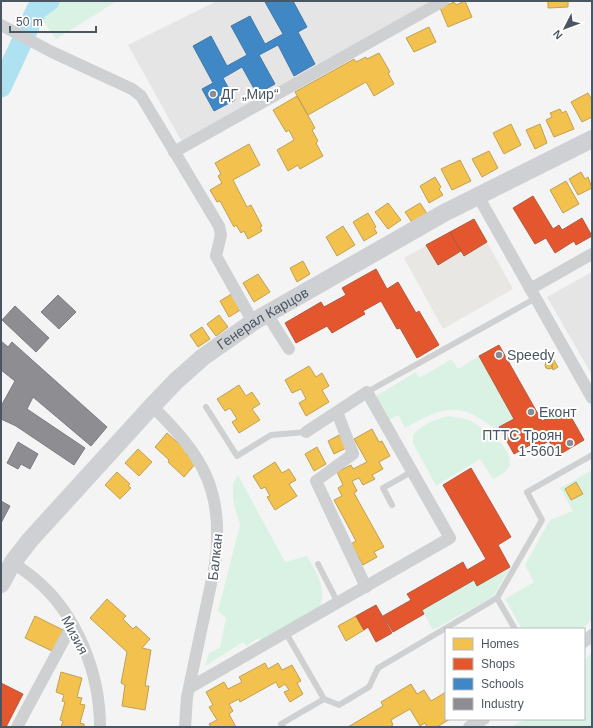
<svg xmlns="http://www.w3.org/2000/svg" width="593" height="728" font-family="Helvetica,sans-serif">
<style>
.commercial{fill:#e8e7e3}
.education{fill:#e6e5e6}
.green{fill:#d9f2e3}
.homes{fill:#f2c14e;stroke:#c0a154}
.shops{fill:#e4572e;stroke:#b6573d}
.schools{fill:#3f88c5;stroke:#4279a7}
.industry{fill:#8d8d92;stroke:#797c83}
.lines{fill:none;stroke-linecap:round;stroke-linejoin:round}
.river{stroke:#aee2f0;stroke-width:21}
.service{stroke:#ced0d2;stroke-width:6}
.minor{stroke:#ced0d2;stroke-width:12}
.secondary{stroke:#ced0d4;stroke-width:18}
.poi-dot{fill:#868d94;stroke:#fff;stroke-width:1.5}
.labels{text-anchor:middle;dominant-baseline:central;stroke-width:4;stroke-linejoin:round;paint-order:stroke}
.poi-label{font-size:14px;fill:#4a5661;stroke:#fff;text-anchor:start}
.street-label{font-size:14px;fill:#4a5661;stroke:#fff}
</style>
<rect width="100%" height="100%" fill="#f4f4f4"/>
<path class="commercial" d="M474 219 513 289 443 329 404 258Z"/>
<path class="education" d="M217 1H429L430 4 183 144 128 45Z
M592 272V375L547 297Z"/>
<path class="green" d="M29 1H117L56 39Z
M479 356 514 419 496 430C459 400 443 407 405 428L398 415 389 420 376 396 416 372 419 378 452 359 458 369Z
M448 416 467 419 485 430 502 444 509 455 510 466 504 473 493 479 480 459 436 486 413 443V435C423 424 434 420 448 416Z
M592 470V620L582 629H522L505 599 534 582 525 565 550 520 573 511 560 488Z
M238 475 285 562 307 556C316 572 327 588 320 606L262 643 259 638 246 646 243 642 205 666 209 653 220 648 226 618 218 611 240 525 233 500V483Z
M510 567 493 597 433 630 422 610 474 580 477 585Z
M592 653V727H511L525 719H584V660Z"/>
<path class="homes" d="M465 1 472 17 448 27 440 8 454 2 456 5Z
M548 1H568V7L548 8Z
M429 27 436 42 414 52 406 38Z
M379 53 390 72 388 73 394 84 374 96 366 82 308 115 295 92 354 59 356 62 366 57 367 59Z
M588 93 592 100V117L582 122 571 102Z
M297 96 315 128 312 130 318 141 316 143 323 156 300 169 298 165 288 171 277 150 294 140 289 130 286 132 273 110Z
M560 109 562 113 566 111 574 129 554 137 546 120 552 117 550 113Z
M511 124 521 145 504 154 493 133Z
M540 124 547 143 535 149 526 130Z
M249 144 260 165 233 180 247 207 251 205 262 226 260 227 262 231 248 239 244 231 241 233 236 225 234 227 220 201 217 202 210 190 222 183 218 176 221 174 215 163Z
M489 151 498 168 482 177 472 159Z
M460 160 471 181 452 190 441 169Z
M581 172 585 179 588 177 592 188 578 195 569 179Z
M435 177 441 187 439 189 443 195 429 203 420 186Z
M566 181 579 204 563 213 550 190Z
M388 203 401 220 388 229 375 212Z
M420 203 428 215 413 224 405 212Z
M368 213 376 227 374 228 377 233 364 241 353 222Z
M343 226 355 245 337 256 326 237Z
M303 261 310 274 297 282 290 268Z
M258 274 270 292 254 302 243 283Z
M233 293 242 309 229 317 220 301Z
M219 315 228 327 216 336 207 324Z
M202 327 210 339 198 347 190 335Z
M551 355 558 367 553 370 549 360 547 361 545 358Z
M545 365a4 4 0 1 1 8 0a4 4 0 1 1-8 0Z
M309 366 316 377 322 373 329 386 322 390 329 402 306 416 299 403 306 399 301 389 292 393 285 380Z
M239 385 246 396 252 392 260 404 252 409 260 420 239 433 232 422 237 419 230 408 225 411 217 399Z
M372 429 379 442 382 441 390 456 379 462 383 469 372 475 375 479 363 485 359 478 352 481 357 491 354 493 384 547 374 552 377 557 363 565 351 544 356 541 334 500 342 496 338 488 343 485 337 472 351 465 353 469 367 462 354 439Z
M167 433 188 452 186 454 196 463 184 477 168 462 169 460 155 447Z
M343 433 350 446 334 454 328 441Z
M317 447 326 464 314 471 305 454Z
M138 449 152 462 139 476 125 463Z
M275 462 282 473 289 469 296 480 289 484 297 496 275 510 267 497 270 496 265 487 261 489 253 476Z
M117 472 130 484 128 486 131 488 120 499 105 485Z
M576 482 583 494 571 500 565 489Z
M107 599 126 616 123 619 133 629 136 626 150 639 142 648 151 650 145 686H149L145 710 122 706 125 685 121 683 127 652 90 618Z
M35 616 63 630 52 651 25 638Z
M356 616 364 630 346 641 338 626Z
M265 663 268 669 278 663 282 670 292 665 301 681 297 683 303 694 290 702 284 692 289 690 285 684 279 688 276 682 240 702 239 699 229 704 233 711 229 714 236 727H211L209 724 217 720 209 707 213 705 206 692 224 682 228 689 242 682 239 677Z
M61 672 82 678 77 697 82 698 80 704 85 705 80 723 84 724V727H61L63 721 60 720 65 702 62 701 64 695 56 692Z
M411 684 417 694 424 690 431 701 446 692V719H450L437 727H427L425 723 420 726 410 709 391 720 393 725 389 727H348L383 706 381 702Z"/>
<path class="shops" d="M533 196 553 229 559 225 562 230 582 218 592 236 576 245 574 241 555 253 546 238 535 244 513 208Z
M474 219 487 242 464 256 450 232Z
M450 232 461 251 438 265 426 245Z
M376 269 387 289 398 282 416 313 419 311 439 345 417 358 400 328 397 329 381 301 363 311 365 314 332 333 327 326 296 343 285 323 321 302 324 307 346 295 342 288Z
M499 345 542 421 566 408 584 440 557 456 549 441 533 450 530 445 514 454 499 427 514 419 479 356Z
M471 468 511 537 498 545 510 567 477 586 474 580 422 610 424 614 393 632 383 616 411 600 407 594 463 562 467 570 486 559 443 485Z
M376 605 392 633 376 642 368 627 364 630 356 616Z
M1 683 23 694 6 727H1Z"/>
<path class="schools" d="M267 1H293L307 27 298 32 315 64 294 76 278 45 259 55 275 84 257 94 242 67 223 78 235 100 214 111 202 89 213 83 193 46 211 36 227 66 247 55 231 26 250 16 265 44 283 34 265 2Z"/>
<path class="industry" d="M58 295 76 312 59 329 41 312Z
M15 306 49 338 36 352 2 320Z
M1 341 8 347 12 342 107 427 91 446 33 397 27 409 85 448 74 465 16 426 1 419V406L15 381 1 370Z
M18 442 38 454 30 469 21 464 18 469 7 463Z
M1 501 10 506 1 523Z"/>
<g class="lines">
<path class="river" d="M1 87 37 9 49 1"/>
<path class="service" d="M367 392 536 298
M206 407 237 456 271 435 306 432
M392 505 383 488 413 471
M318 564 338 603
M497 598 515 629
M324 699 339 705 369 687 378 668 497 598 542 520 527 492 592 455
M283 727 281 724 324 699 286 633"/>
<path class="minor" d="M1 25 52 52 132 89 141 96 219 226 221 235 216 256 253 322
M174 152 443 1
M478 196 592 398
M530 289 592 254
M267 314 289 349
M152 406C203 456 225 491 215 565L187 697 185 727
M337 412 353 454 316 481 366 587
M13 562C20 568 28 573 35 579 77 614 100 673 100 727
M584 642 592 635
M189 688 450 538 367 392 306 432
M17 727 72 625
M469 727 484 719"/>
<path class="secondary" id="s1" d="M1 584 13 562 30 540 152 406 176 381 203 357 253 322 444 213 592 139"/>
</g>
<g class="poi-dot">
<circle cx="213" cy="94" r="4"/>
<circle cx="499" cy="355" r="4"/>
<circle cx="531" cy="412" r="4"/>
<circle cx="570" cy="443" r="4"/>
</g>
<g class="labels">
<g class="poi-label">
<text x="221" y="94">ДГ „Мир“</text>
<text x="507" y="355">Speedy</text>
<text x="539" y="412">Еконт</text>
<text x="562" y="435" text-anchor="end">ПТТС Троян<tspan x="562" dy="16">1-5601</tspan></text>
</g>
<g class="street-label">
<text stroke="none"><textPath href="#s1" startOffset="376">Генерал Карцов</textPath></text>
<text transform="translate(215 557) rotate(-84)">Балкан</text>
<text transform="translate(75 635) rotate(62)">Мизия</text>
</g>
</g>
<rect width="593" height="728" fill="none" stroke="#4a5661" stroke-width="4"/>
<rect x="445" y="628" width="140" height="92" fill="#ffffff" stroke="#b7bbc0"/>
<rect x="453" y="638" width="20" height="12" fill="#f2c14e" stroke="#b7bbc0"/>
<text x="481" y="648" font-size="12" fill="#4a5661">Homes</text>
<rect x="453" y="658" width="20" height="12" fill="#e4572e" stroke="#b7bbc0"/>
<text x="481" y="668" font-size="12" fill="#4a5661">Shops</text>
<rect x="453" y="678" width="20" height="12" fill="#3f88c5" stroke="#b7bbc0"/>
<text x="481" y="688" font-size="12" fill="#4a5661">Schools</text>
<rect x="453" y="698" width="20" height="12" fill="#8d8d92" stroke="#b7bbc0"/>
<text x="481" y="708" font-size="12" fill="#4a5661">Industry</text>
<g transform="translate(565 28) rotate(228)" stroke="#ffffff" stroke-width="3" paint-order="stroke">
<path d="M0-3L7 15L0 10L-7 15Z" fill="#4a5661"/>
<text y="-6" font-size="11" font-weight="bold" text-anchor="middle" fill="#4a5661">N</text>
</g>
<path d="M10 26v6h86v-6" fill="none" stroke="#4a5661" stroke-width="2"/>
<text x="16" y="26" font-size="12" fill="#4a5661" stroke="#ffffff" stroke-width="3" paint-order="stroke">50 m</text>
</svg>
